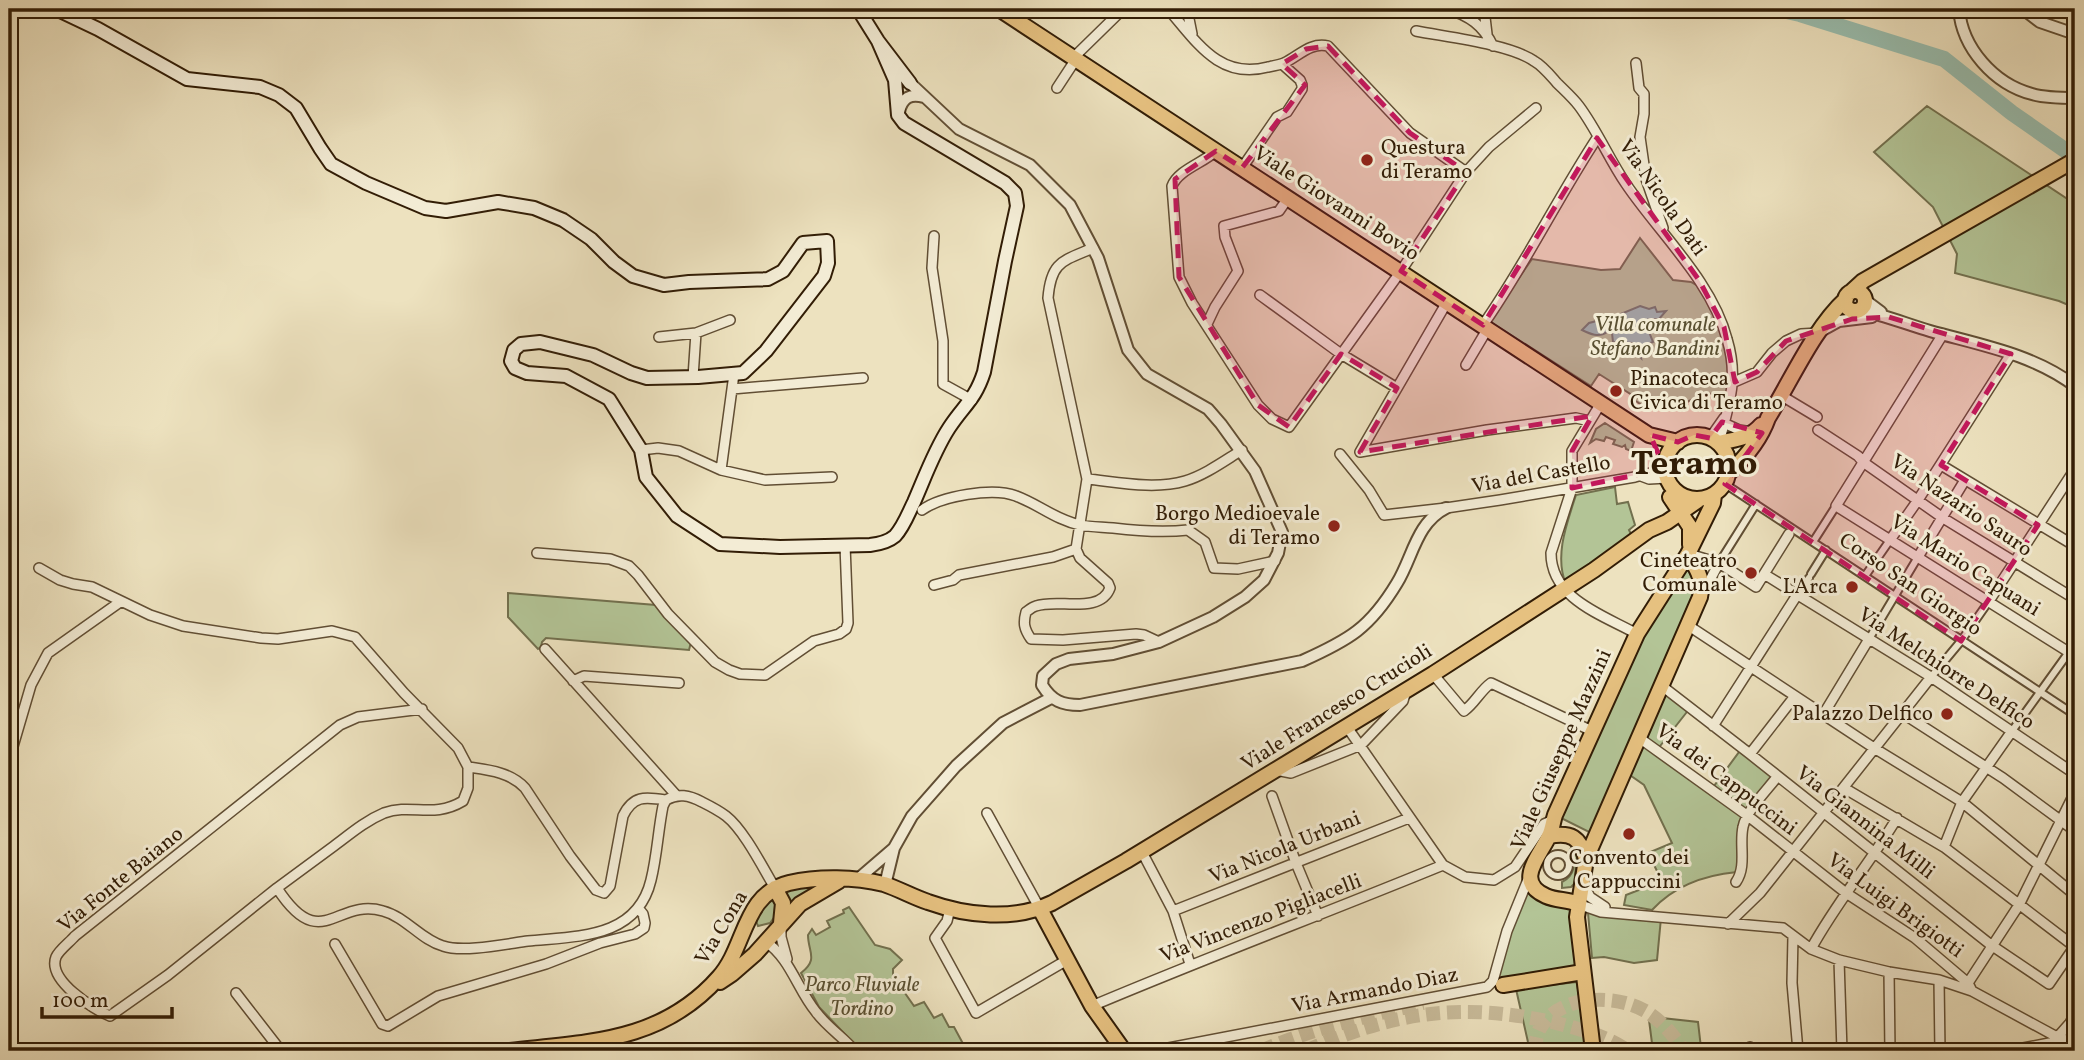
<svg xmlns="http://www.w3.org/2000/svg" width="2084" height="1060" font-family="Vollkorn,serif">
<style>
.green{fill:#b3c496;stroke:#72704e;stroke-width:2}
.water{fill:#99beaf;stroke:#707e6b;stroke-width:2}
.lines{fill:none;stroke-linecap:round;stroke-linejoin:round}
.river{stroke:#99beaf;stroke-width:16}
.trunk-tunnel{stroke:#c8bb9a;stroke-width:14;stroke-dasharray:14 7;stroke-linecap:butt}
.pedestrian-casing{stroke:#614e34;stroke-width:10}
.minor-casing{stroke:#614e34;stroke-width:12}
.tertiary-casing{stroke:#614e34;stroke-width:14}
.secondary-casing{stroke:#321d06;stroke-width:16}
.primary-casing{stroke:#321d06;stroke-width:18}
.trunk-casing{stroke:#321d06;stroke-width:18}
.pedestrian{stroke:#f3ecd5;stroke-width:6}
.minor{stroke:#f3ecd5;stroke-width:9}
.tertiary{stroke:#f3ecd5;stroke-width:10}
.secondary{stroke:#f3ecd5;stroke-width:12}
.primary{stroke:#e6c180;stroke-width:14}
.trunk{stroke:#e6c180;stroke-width:14}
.marked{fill:#c2185b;fill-opacity:0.2;stroke:#c2185b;stroke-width:5;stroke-dasharray:14 9;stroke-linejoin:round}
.poi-dot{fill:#8f2418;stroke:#f3ecd5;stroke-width:2.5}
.labels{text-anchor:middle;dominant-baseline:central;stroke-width:6;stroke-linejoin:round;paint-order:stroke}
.poi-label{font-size:21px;fill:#321d06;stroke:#f3ecd5;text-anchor:end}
.street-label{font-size:21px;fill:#321d06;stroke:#f3ecd5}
.park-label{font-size:21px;font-style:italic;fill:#594f31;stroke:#f3ecd5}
.town-label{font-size:35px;font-weight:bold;fill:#321d06;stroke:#f3ecd5}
</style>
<rect width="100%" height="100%" fill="#ede2bf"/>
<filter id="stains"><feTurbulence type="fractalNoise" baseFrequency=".00286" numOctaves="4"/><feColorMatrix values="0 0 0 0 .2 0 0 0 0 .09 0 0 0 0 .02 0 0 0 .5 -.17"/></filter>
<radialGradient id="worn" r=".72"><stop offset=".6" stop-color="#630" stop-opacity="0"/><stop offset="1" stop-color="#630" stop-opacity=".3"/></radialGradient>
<path class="green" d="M1927 106 2075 204V308L2059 301 1955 273 1957 254 1933 207 1874 152Z
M1640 238 1673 280 1691 282 1698 286 1717 319 1726 345 1730 393 1703 394 1685 403 1678 399 1665 407 1652 397 1645 407 1634 400 1635 397 1599 374 1591 386 1489 321 1532 259 1601 270 1620 269Z
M1605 423 1634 442 1631 451 1626 449 1625 445 1622 447 1613 444 1615 440 1606 437 1604 441 1596 439 1590 443 1596 429Z
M1615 487 1617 504 1628 502 1635 525 1629 530 1632 536 1566 584C1554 556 1567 523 1576 495Z
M1684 570 1692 571 1700 576 1662 686 1690 708 1657 750 1711 790 1742 748 1777 777 1748 816 1737 872C1705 875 1674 886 1652 910L1624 905 1626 895 1662 881 1648 853 1672 843 1644 785 1624 771 1595 835 1555 815 1620 672Z
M508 593 656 605 691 642 689 650 546 638 542 642 541 647 538 649 508 617Z
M1571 848 1577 857 1574 884 1571 887 1562 888V882C1574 876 1578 863 1568 853Z
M1529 877 1531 885 1578 904 1583 972 1494 978Z
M827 885 790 906 785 890 801 886Z
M772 898 776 899V915L770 923 758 926C752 915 764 906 772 898Z
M849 907 875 945 890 949 902 960 893 969V976L914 1006 924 1002 934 1018 942 1014 949 1027H954L967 1051H861L819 1007 801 973C819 959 808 952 808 935L812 929 816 935 830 927 827 921 844 913 843 910Z
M1601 912 1661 918 1657 960 1634 963 1604 957 1592 958 1588 913Z
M1577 982 1586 1051H1530L1516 989Z
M1662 1018 1698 1022 1701 1048 1679 1051H1653L1649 1020Z"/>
<path class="water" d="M1640 306 1649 309 1655 307 1657 312 1666 311 1659 319H1649L1641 323 1640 328 1649 332 1653 342 1650 343 1649 348H1643L1640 353 1641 358 1634 351 1632 343 1613 342 1612 333 1607 332C1599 338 1590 334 1582 330L1589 323 1616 316Z"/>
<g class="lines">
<path class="river" d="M1778 9 1800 14 1944 59 2012 113 2075 157"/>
<path class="trunk-tunnel" d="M1261 1051C1313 1028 1368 1016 1423 1003
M1306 1051C1392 1012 1460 1002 1552 1022 1577 1028 1607 1036 1628 1051
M1534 1051C1536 1045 1536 1036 1539 1030 1558 994 1616 993 1647 1012 1663 1022 1674 1036 1684 1051"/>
<g class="pedestrian-casing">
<path id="pedestrian" d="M1725 484 2075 715
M1813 542 1836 506
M1719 563 1756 504
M1811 574 1826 550
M1865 576 1890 540
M1797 595 1809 578
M1869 639 1918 557
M1931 677 1961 641 1989 601
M2012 731 2069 652
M1547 865a11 11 0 1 1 22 0a11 11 0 1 1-22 0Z"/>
</g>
<g class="minor-casing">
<path id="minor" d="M1168 9C1197 42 1219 80 1268 67 1273 66 1279 65 1284 63 1299 56 1310 42 1328 46L1410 133 1466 172
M1187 9 1192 34
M1448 9C1469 16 1483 25 1493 46
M1484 9 1487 34
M1331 12 1334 9
M1416 31C1446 37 1510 44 1534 61 1543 66 1550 75 1557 83 1564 90 1573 98 1579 106 1597 130 1609 159 1626 184 1659 233 1712 281 1727 339 1739 379 1729 404 1719 443
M1073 58 1119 13 1120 9
M1636 63 1639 88 1644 94V114L1640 137 1646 179 1663 228
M1057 88 1076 59
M1216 151C1203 163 1178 170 1172 186L1179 277 1192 303 1258 405 1272 419 1289 427 1401 271 1466 172 1489 147 1536 108
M1242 168 1277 117 1287 112 1302 89V85L1300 80 1282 64
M934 236 932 268 943 341V384L972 400
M1260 295 1341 354 1397 388
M1207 324 1215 307 1238 271 1225 237 1224 226 1279 211 1288 198
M1483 325C1525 265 1557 199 1597 138
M1943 334 1836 506 2075 656
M659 337 696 333 730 320
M1466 365 1488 328
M693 377 696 333
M1734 382 1757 372 1772 353 1786 341 1801 334 1818 333
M732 389 863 378
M1782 396 1817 417
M1601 403 1572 451V488L1551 553C1551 599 1603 615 1637 634
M1726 424 1739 430 1752 432
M1818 430 1858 456 1863 462 1943 518 2075 599
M1710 438 1724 418
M641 450 658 448 679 451 721 470 765 480 832 477
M1360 452 1487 430 1576 418 1590 421
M1360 452 1447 302
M1340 454 1369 490 1384 515 1446 508 1500 500 1635 477 1665 469
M1941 465 2075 546
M721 470 734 374
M1641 476 1649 479 1667 478
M1087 479C1117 482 1154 490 1185 481 1205 475 1224 461 1242 450
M922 510C941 496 993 487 1016 496 1038 504 1056 520 1080 525 1090 527 1102 527 1113 528 1138 531 1163 533 1188 530L1205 542 1214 568 1238 569 1275 561
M1890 540 1918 500 2011 354
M1076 549 1080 558 1108 583 1110 588C1100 615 1057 598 1036 606 1032 607 1029 610 1026 612 1023 623 1024 629 1031 639L1063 640 1136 634 1144 635 1159 642
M537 553 610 559 629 566 638 575 668 614 715 662 729 670 740 674 765 675 814 641 839 634 846 629 848 623 845 545
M1689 554 1719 563 1756 587 1789 534
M1918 557 1965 480
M39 568 60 580 73 584 92 587 150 615 183 626 261 638 278 639 332 631 355 637 404 693 458 748 468 767V788L463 801C433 819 412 803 384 813 365 821 350 834 334 846 315 860 296 874 277 888 321 956 336 897 383 911 406 917 421 940 443 946 463 953 506 944 528 941 577 936 637 939 651 880 657 856 658 831 663 806L666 800C678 793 689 795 702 802 710 806 718 810 726 816 744 830 763 868 775 888
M1764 574 1931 677 2075 774
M934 585 953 580 959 575 1053 557 1076 549 1087 479 1048 298C1051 261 1063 261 1093 248
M1703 593 1719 563
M1989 601 2075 469
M1689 626 1874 748 1962 802 2075 895
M545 649 676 795
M2069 652 2075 643
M1433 674 1464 711C1475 703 1480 691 1491 683L1592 731
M573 681 584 676 679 683
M1662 686 1750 754 1991 945 2049 984 2075 946
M1902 713 2003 778 2075 831
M1823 715 1869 639
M1713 726 1797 595
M1347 727 1443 865 1465 877 1494 880 1515 867 1544 824 1553 820
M1638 737 1748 816 1846 893 1915 938 1968 983 1972 991
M1750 754 1795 696
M9 760 31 685 48 653 120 602
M468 767C489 770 510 772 525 788L570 856 596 890 604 893 610 886 623 816C633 795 645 797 666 800
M1276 770 1291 773 1361 745 1403 701 1406 691
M1844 788 1944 847 2075 947
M1272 796 1296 863 1318 916
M987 813 1040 909
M1944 847 1962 802 2012 731
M1142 852 1173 911 1190 964
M1736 882C1747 866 1739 845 1743 827 1746 811 1767 790 1777 777
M1583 884 1590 897 1605 907
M277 888 168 975 110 1016C93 1009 47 980 56 957 59 950 70 942 75 936L340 725 358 717 422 709
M1578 904 1601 912 1783 928 1811 949 1839 960 1889 972 1939 980 1972 991 2057 1037
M950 909 947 921 935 938 976 1013 1067 960
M1173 911 1409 818
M1728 924 1760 893 1931 677
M781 925V937L787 959
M1793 936 1792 983 1798 1051
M765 941C791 959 797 989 816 1012 827 1027 843 1037 855 1051
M335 944 382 1024 388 1026 438 996 546 964 600 943 635 934 644 928 645 923 643 914 638 908
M1811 949C1836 903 1870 863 1897 818
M1839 960 1842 1051
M1889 972 1890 1051
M1939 980 1940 1051
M1968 983 2019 905 2075 792
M236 993 281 1051
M1092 1006C1208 957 1326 913 1443 865
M2055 1040 2070 1023 2075 1014
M1750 1047V1051
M1701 1048V1051
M1153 1051 1487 987 1493 981 1507 931 1529 877
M2008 1051 2075 1038"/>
</g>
<g class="tertiary-casing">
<path id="tertiary" d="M1959 9C1962 48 1994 84 2032 94 2046 98 2061 98 2075 98
M2023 9 2040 22 2075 34
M910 83 959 129 1030 165 1070 205 1098 258 1128 350 1147 374 1208 409 1221 424 1255 471 1282 532 1278 553 1264 580 1245 597 1213 617 1159 642 1113 654 1069 659 1056 664 1043 676 1042 685C1052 701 1062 705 1080 705L1302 661C1349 640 1370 628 1397 583 1413 557 1416 523 1446 508
M899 112C902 98 910 93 924 97
M1865 300 1881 312
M1858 310C1882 314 1906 324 1930 331 1980 345 2033 354 2075 386
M1821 331 1839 321 1872 317
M858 879 894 848 912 816 956 766 1003 723 1051 698
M885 885 894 848"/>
</g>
<g class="secondary-casing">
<path id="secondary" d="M56 9 98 29 187 79 260 87 279 95 296 108 320 148 331 164 366 183 425 208 446 211 498 202 534 208 563 220 591 239 614 262 633 276 664 285 689 282 768 279 783 271 803 243 827 241 828 263 824 276 766 351 743 373 698 377 647 378 631 373 593 355 540 342 521 344 514 350 511 361 515 368 527 373 566 376 609 399 641 450 646 477 677 516 720 544 780 547 870 545C879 544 888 542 895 536 904 526 908 514 914 502 925 477 934 451 949 428 964 405 975 400 984 372L1005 261 1017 206 1015 193 1005 183 904 123 898 115 895 80 878 41
M858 9 878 41 910 83
M9 12 24 9"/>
</g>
<g class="primary-casing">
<path id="primary" d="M999 9 1649 435 1678 442
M1845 301a10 10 0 1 1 20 0a10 10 0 1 1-20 0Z
M1851 292 1863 281 2075 160
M1665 467a32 32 0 1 1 64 0a32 32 0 1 1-64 0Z
M1719 443C1735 439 1749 439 1761 425
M1729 473C1745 458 1761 438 1768 418 1791 381 1814 328 1846 299
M1670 497 1690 527V545
M1549 836C1571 832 1580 837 1586 859
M775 888 783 903 781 923
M1578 904C1568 899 1557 901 1546 896 1514 882 1539 857 1549 836 1552 830 1553 821 1555 815L1637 634 1688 554 1713 503 1714 495
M1040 909 1092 1006 1124 1051
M720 982 732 974 755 954 800 904 839 881
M510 1051C589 1042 662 1042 719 977 746 947 743 894 789 883 819 876 855 877 884 884 899 889 913 897 928 902 967 916 1014 921 1052 903L1126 861 1433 674 1594 570 1649 530 1667 522 1700 499
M1593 1051 1577 917 1586 859 1700 597C1704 578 1697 570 1688 554"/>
</g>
<g class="trunk-casing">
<path id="trunk" d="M1503 985 1583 972"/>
</g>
<use href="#pedestrian" class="pedestrian"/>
<use href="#minor" class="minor"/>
<use href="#tertiary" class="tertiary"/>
<use href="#secondary" class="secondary"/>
<use href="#primary" class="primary"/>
<use href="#trunk" class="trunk"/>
</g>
<path class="marked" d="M1328 46 1410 133 1466 172 1401 271 1483 325 1597 138 1699 280 1724 327 1735 382 1757 372 1786 341 1852 319 1889 317 2011 354 1941 465 2038 525 1961 641 1725 484 1762 433 1722 422 1710 438 1694 435 1678 442 1650 435 1665 469 1572 488V451L1592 416 1360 452 1397 388 1341 354 1289 427 1258 405 1179 277 1175 179 1216 151 1242 168 1305 85 1282 64 1306 49Z"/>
<g class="poi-dot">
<circle cx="1367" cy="160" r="7"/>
<circle cx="1616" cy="391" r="7"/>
<circle cx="1334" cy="526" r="7"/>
<circle cx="1751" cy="573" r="7"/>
<circle cx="1852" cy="587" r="7"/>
<circle cx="1947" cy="714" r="7"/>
<circle cx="1629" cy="834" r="7"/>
</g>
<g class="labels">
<g class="poi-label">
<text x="1381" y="148" text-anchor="start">Questura<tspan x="1381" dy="24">di Teramo</tspan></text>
<text x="1630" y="379" text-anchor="start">Pinacoteca<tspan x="1630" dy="24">Civica di Teramo</tspan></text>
<text x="1320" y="514">Borgo Medioevale<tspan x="1320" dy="24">di Teramo</tspan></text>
<text x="1737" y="561">Cineteatro<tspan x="1737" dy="24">Comunale</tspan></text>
<text x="1838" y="587">L'Arca</text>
<text x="1933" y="714">Palazzo Delfico</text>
<text x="1629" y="858" text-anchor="middle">Convento dei<tspan x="1629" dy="24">Cappuccini</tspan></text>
</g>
<g class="street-label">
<text transform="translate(1662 198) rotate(55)">Via Nicola Dati</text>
<text transform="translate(1336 204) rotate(33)">Viale Giovanni Bovio</text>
<text transform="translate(1541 475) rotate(-10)">Via del Castello</text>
<text transform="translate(1961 506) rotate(34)">Via Nazario Sauro</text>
<text transform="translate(1965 566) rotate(32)">Via Mario Capuani</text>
<text transform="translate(1910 585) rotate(34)">Corso San Giorgio</text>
<text transform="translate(1946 669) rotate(33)">Via Melchiorre Delfico</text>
<text transform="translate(1337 708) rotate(-32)">Viale Francesco Crucioli</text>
<text transform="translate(1562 750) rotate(-66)">Viale Giuseppe Mazzini</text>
<text transform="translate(1726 780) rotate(37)">Via dei Cappuccini</text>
<text transform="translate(1865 823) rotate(38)">Via Giannina Milli</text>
<text transform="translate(1285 848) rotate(-22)">Via Nicola Urbani</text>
<text transform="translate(121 880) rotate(-39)">Via Fonte Baiano</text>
<text transform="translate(1895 906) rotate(36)">Via Luigi Brigiotti</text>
<text transform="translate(1261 919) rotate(-21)">Via Vincenzo Pigliacelli</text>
<text transform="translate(722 928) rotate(-59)">Via Cona</text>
<text transform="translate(1375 991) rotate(-11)">Via Armando Diaz</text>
</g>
<g class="park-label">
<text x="1655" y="325">Villa comunale<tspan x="1655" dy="24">Stefano Bandini</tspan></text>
<text x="862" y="985">Parco Fluviale<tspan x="862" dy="24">Tordino</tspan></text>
</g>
<g class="town-label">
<text x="1694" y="465">Teramo</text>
</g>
</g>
<rect width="2084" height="1060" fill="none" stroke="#ede2bf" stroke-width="35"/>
<rect x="10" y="10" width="2063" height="1039" fill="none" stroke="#321d06" stroke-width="3.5"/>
<rect x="18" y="18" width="2049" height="1025" fill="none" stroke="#321d06" stroke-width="2"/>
<path d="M42 1007v10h130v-10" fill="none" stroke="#321d06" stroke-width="3.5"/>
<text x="52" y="1007" font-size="21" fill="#321d06" stroke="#f3ecd5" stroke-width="5" paint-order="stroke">100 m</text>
<rect width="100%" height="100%" filter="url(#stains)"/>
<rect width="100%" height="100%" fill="url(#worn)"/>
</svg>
